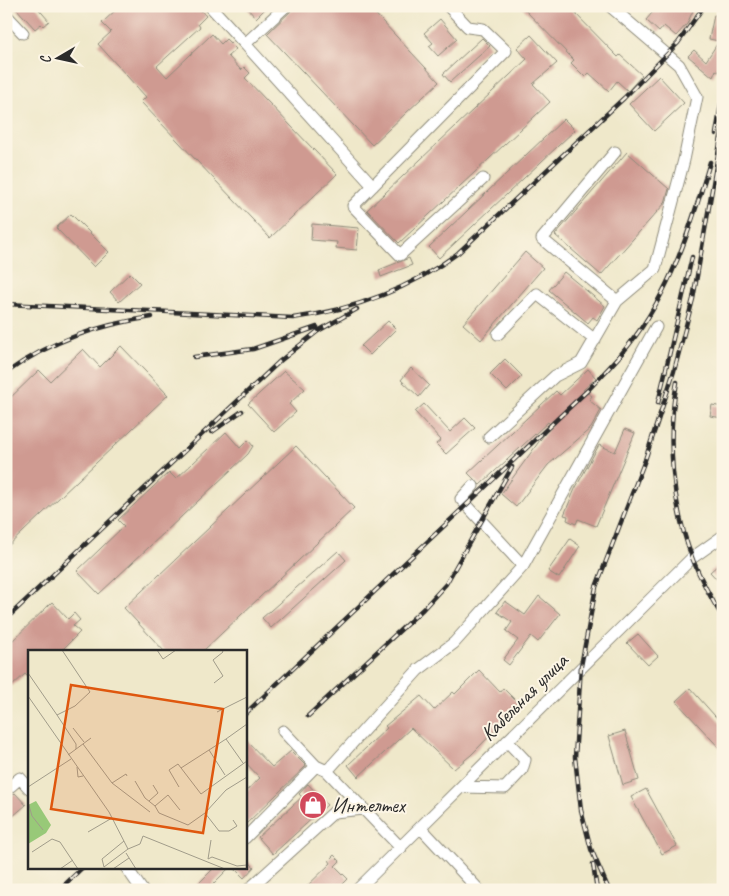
<svg xmlns="http://www.w3.org/2000/svg" width="729" height="896" font-family="Caveat,sans-serif">
<style>
.building{fill:#cf9a91}
.lines{fill:none;stroke-linecap:round;stroke-linejoin:round}
.minor-casing{stroke:#8d8a7a;stroke-width:13}
.minor{stroke:#fff;stroke-width:11}
.rail-casing{stroke:#2b2b2b;stroke-width:4.5}
.rail{stroke:#fcf5e5;stroke-width:2.5;stroke-dasharray:8;stroke-linecap:butt}
.labels{text-anchor:middle;dominant-baseline:central;stroke-width:4;stroke-linejoin:round;paint-order:stroke}
.street-label{font-size:21px;fill:#2b2b2b;stroke:#fcf5e5}
.poi-label{font-size:21px;fill:#2b2b2b;stroke:#fcf5e5;text-anchor:start}
.inset-road{fill:none;stroke:#a19c8a;stroke-width:1}
.view{fill:#df570e;fill-opacity:0.15;stroke:#df570e;stroke-width:2.5}
.inset-edge{fill:none;stroke:#2b2b2b;stroke-width:2.5}
</style>
<rect width="100%" height="100%" fill="#fcf5e5"/>
<filter id="ink" filterUnits="userSpaceOnUse"><feTurbulence type="fractalNoise" baseFrequency=".02" numOctaves="2"/><feDisplacementMap in="SourceGraphic" scale="10" xChannelSelector="R" yChannelSelector="G"/><feConvolveMatrix kernelMatrix="1 2 1 2 8 2 1 2 1" color-interpolation-filters="sRGB"/></filter>
<filter id="wash" filterUnits="userSpaceOnUse"><feTurbulence type="fractalNoise" baseFrequency=".0096" numOctaves="4" result="noise"/><feDisplacementMap in="SourceGraphic" scale="20" xChannelSelector="R" yChannelSelector="G"/><feGaussianBlur stdDeviation="1.12" result="paint"/><feColorMatrix in="noise" values="0 0 0 0 0 0 0 0 0 0 0 0 0 0 0 0 0 1.4 0 .05"/><feComposite in="paint" operator="in"/></filter>
<g filter="url(#wash)">
<rect width="100%" height="100%" fill="#efe8ca"/>
<g id="blocks">
<path class="building" d="M14 6H36L49 21 43 26 41 24 35 29Z
M120 6H197L206 16 198 24 200 27 157 66 167 77 212 34 221 44 226 39 236 49 228 56 241 70 244 67 250 73 245 78 337 174 270 238 141 102 146 97 98 44 111 32 102 23Z
M245 6H268L256 18Z
M296 6H368L439 82 372 145 267 34Z
M521 6H568L618 57 620 55 642 75 628 91 617 81 609 91 589 73 585 77 571 63 574 60Z
M658 6H695L687 24 676 36 664 26 659 32 646 20Z
M714 15 723 16V66L719 72 716 70 713 77 688 56 694 50 706 61 719 41 709 39Z
M440 19 457 39 438 56 429 46 433 43 424 33Z
M531 35 557 63 533 84 550 102 399 243 367 210 527 59 517 48Z
M482 38 490 46 450 82 443 74Z
M659 76 684 103 654 131 629 104Z
M564 119 575 130 439 258 429 247Z
M627 152 669 189 665 203 601 275 555 235Z
M71 214 109 252 94 267 56 228Z
M312 224 359 228 357 250 336 248 337 242 311 240Z
M525 252 543 268 481 340 463 324Z
M409 258 412 265 381 277 379 270Z
M564 272 605 306 597 320 593 317 588 323 549 290Z
M130 273 140 283 119 302 110 292Z
M388 321 396 329 370 355 361 346Z
M121 346 168 395 6 548V402L39 370 50 381 83 349 100 367Z
M505 359 522 376 507 391 490 374Z
M411 368 429 385 419 397 401 380Z
M588 369 596 378 583 390 592 396 589 400 601 410 591 428 548 465 516 507 501 494 551 425 548 422 480 485 468 473 556 391 560 395Z
M284 371 305 389 289 404 296 412 274 432 248 404Z
M424 404 450 432 465 418 475 428 446 454 436 444 441 440 415 412Z
M712 405 723 407V418L710 416Z
M625 429 635 433 596 526 578 519 576 524 567 520 568 516 564 515 575 489 599 445 615 452Z
M226 432 240 448 248 440 253 446 248 454 99 594 77 571 124 526 118 520 169 472 176 479Z
M296 446 354 508 203 651H164L124 608Z
M570 539 580 546 559 578 548 571Z
M338 551 346 560 271 628 262 618Z
M718 565 723 571V586L710 572Z
M539 596 560 614 538 642 531 636 509 665 503 660 518 640 506 631 512 622 497 612 505 601 525 615Z
M52 602 68 619 74 613 80 620 73 626 80 632 61 651H29V678L25 674 12 686 6 681V647Z
M638 634 658 656 648 665 627 643Z
M479 670 500 692 503 688 520 705 471 755 454 769 411 728 358 777 348 765 387 728 385 726 421 696 434 710 453 692 455 694Z
M690 688 723 725V752L676 701Z
M625 731 639 780 623 785 609 736Z
M245 739 272 767 291 751 306 766 245 825V792L260 778 245 762Z
M308 784 327 805 273 854 258 837 302 797 299 794Z
M646 789 677 846 662 854 631 797Z
M15 793 26 805 6 822V801Z
M334 855 340 861 335 866 348 879 337 890H303L331 863 329 860Z
M245 858 254 867 244 878 233 867H245Z
M209 867H230L212 885 217 890H192L212 870Z"/>
</g>
</g>
<g filter="url(#ink)">
<use href="#blocks" fill-opacity="0" stroke="#8d8a7a" stroke-width="1"/>
<g class="lines">
<g class="minor-casing">
<path id="minor" d="M210 6 245 44
M286 6 245 44 373 186
M448 6 468 27 483 29 506 51 353 206 400 255 483 179
M611 7 679 65 697 97 684 160 655 269 617 301 542 239 615 152
M6 15 23 33
M498 334 537 294 595 340
M489 437 555 376 581 363 617 301
M473 486 461 499 523 566
M283 731 316 766 327 771 401 848
M327 771 418 670 454 643 523 566 656 327
M462 787 505 788 522 770 525 760 507 741
M6 790 20 778 29 788
M421 828 479 890
M245 838 316 766
M126 867 142 890
M248 890 334 812 364 809
M357 890 692 558 723 536"/>
</g>
<use href="#minor" class="minor"/>
<g class="rail-casing">
<path id="rail" d="M716 134 723 92
M6 304 293 318C353 310 410 289 458 253L624 98 678 43 704 6
M194 357 253 349 317 327
M6 373C50 341 98 325 152 317
M677 382C666 439 672 506 693 560 701 580 712 600 723 618
M658 403 692 257
M212 432 242 411
M6 619 280 361 318 331 357 309
M245 714 589 389C602 375 616 361 628 346 671 292 691 227 710 162
M308 716 423 609 446 584 512 467
M593 864 597 890
M59 890 83 867
M609 890 591 849 581 810 575 757 581 666 596 587 645 460 674 371 693 299 723 126"/>
</g>
<use href="#rail" class="rail"/>
</g>
</g>
<defs>
<g id="shop-disc" transform="scale(1.4375)"><circle r="9.5" fill="#d1495b" stroke="#fcf5e5"/><path d="M-5-2.5h2.3a2.7 3.5 0 0 1 5.4 0H5L5.5 6h-11ZM-1.5-2.5h3a1.5 2.3 0 0 0-3 0Z" fill="#fff"/></g>
</defs>
<g fill-rule="evenodd">
<use href="#shop-disc" x="313" y="805"/>
</g>
<g class="labels">
<g class="street-label">
<text transform="translate(524 697) rotate(-45)">Кабельная улица</text>
</g>
<g class="poi-label">
<text x="332" y="805">Интелтех</text>
</g>
</g>
<g transform="translate(28 650)">
<rect width="219" height="219" fill="#efe8ca"/>
<path d="M8 151 23 175 18 183 0 194V155Z" fill="#98c978"/>
<path class="inset-road" d="M129 0 135 9 148 0M0 23 29 65 47 56 62 42 34 0M186 33 195 26 185 10 195 2 194 0M0 46 81 162 100 199 76 217 74 209 96 191M189 62 219 47M29 65 48 94V99M45 78 56 92M55 94 84 133 122 162M181 100 198 89M40 105 63 88M215 113 198 89 219 74M49 117 50 127 55 126M153 118 181 100 197 125M107 131 117 148 127 156M84 133 98 124 99 126M0 137 43 109M151 137 141 120 150 114 173 144 219 111M121 151 130 143 125 135M0 152 4 166 15 180M152 160 140 145 127 156 131 163 160 175 177 163M205 170 209 176 201 181H191L177 163 198 140 219 127M60 182 84 168M100 199 112 194 115 186 197 219M4 202 24 189 32 192 50 219M98 203 108 219M180 209 184 207 209 216 219 215M180 209 183 190M32 219 45 210M85 219 101 208"/>
<path class="view" d="M43 35 195 59 175 183 23 159Z"/>
<rect width="219" height="219" class="inset-edge"/>
</g>
<rect width="729" height="896" fill="none" stroke="#fcf5e5" stroke-width="25"/>
<g transform="translate(58 58) rotate(261)" stroke="#fcf5e5" stroke-width="4" paint-order="stroke">
<path d="M0-4L9 19L0 12L-9 19Z" fill="#2b2b2b"/>
<text y="-8" font-size="14" font-weight="bold" text-anchor="middle" fill="#2b2b2b">С</text>
</g>
</svg>
